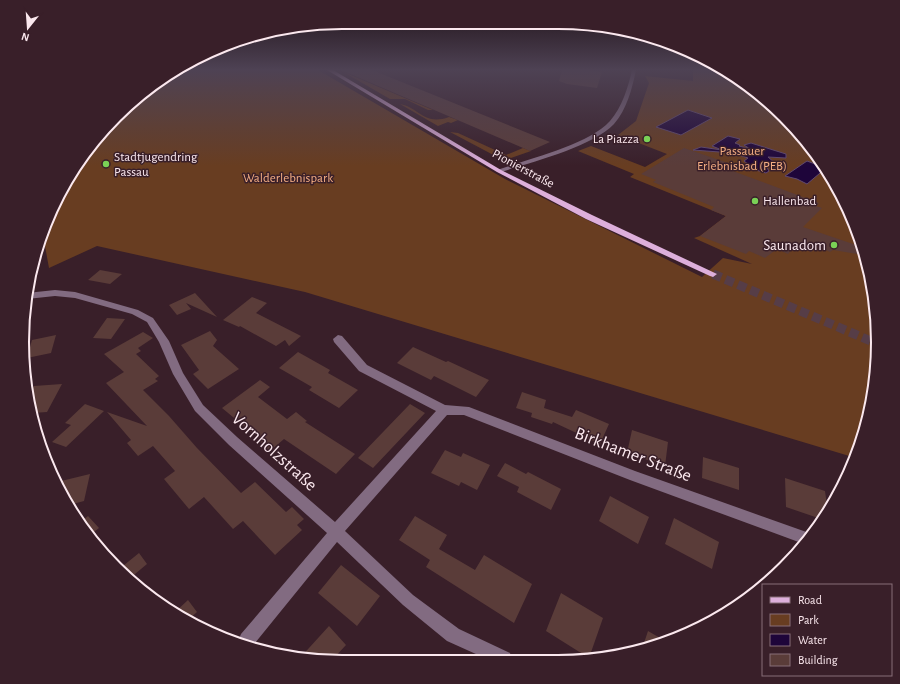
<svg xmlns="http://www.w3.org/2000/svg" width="900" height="684" font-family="'Alegreya Sans',sans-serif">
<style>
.green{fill:#683d21}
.water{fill:#1e053a;stroke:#604970}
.building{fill:#5a3c39}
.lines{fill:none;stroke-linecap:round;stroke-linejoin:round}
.major-tunnel-far1{stroke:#563d47;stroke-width:9;stroke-dasharray:9 4.5;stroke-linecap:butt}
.major-tunnel{stroke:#563d47;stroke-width:12;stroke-dasharray:12 5.5;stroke-linecap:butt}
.minor{fill:#826b81;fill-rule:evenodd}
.major{fill:#ddafdb;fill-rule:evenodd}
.poi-dot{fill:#7ad156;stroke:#391f29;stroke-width:1.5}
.labels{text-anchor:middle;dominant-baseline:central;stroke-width:3;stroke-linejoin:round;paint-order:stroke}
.far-poi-label{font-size:13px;fill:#fbe8ee;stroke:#391f29;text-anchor:start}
.far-park-label{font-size:13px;fill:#f4ae83;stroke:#391f29}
.far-street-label{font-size:13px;fill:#fbe8ee;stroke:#391f29}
.poi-label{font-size:15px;fill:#fbe8ee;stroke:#391f29;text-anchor:end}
.near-street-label{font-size:18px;fill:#fbe8ee;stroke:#391f29}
.rim{fill:none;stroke:#fbe8ee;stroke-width:2}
</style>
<rect width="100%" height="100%" fill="#391f29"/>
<path class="green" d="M186 70H318L505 179 702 277 723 258 752 264 694 238 700 236 726 216 630 177 634 174 578 151 591 146 645 167 667 154 618 135 636 121 649 83 645 76 693 81V70H724L736 76 784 116 824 164 854 219 872 279 878 342 872 404 856 458 305 292 97 246 49 268 43 235 55 200 102 131 170 74Z
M345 73H346L433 110H428L405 99H390Z
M400 104C420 108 424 126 449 117L458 120 451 123 448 122 438 126Z
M450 132 458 133 506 155 523 148 531 151 508 159H501Z"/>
<path class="water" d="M688 110 712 118 681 135 656 127Z
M728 136 740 139 735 143 740 145 739 146 750 149 744 145 751 143 786 154V158L768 157 776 164 774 166 765 165 769 171 766 173 756 170 744 161 748 158 733 153 693 150 701 147 722 150 712 146Z
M807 161 826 168 807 184 797 179 785 176Z"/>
<path class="building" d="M341 70H372L550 142 530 151Z
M562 70H586L602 72 597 88 567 84 559 81Z
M684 148 728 163 722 167 819 203 816 206 822 208 803 227 862 247 863 255 833 250 830 252 817 246 811 252 795 246 788 254 777 249 765 258 749 251 746 254 700 236 726 216 711 210 714 207 653 182 656 180 641 174Z
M100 270 122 274 110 284 88 280Z
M195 293 217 317 186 303 191 309 177 315 169 305Z
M252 297 267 303 256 313 301 336 289 346 285 340 276 346 240 326 239 327 223 320Z
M107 318 125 319 111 339 93 338Z
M210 331 217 340 213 346 239 369 208 389 193 374 199 370 181 345Z
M143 332 153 338 138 348 141 351 136 354 159 376 155 379 158 381 143 390 169 416 197 448 241 493 255 482 286 512 292 507 304 519 297 525 302 530 275 555 243 521 233 529 204 497 189 509 164 479 175 471 153 446 138 456 127 443 131 440 107 412 147 426 106 383 124 372 104 354Z
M56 335 51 353 27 358 32 340Z
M413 347 446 362 448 361 489 380 476 397 434 376 431 380 397 363Z
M298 352 330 370 328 373 358 390 339 408 309 390 312 387 279 368Z
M260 380 270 387 258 397 287 419 296 412 307 421 305 422 355 454 336 474 284 439 270 451 259 441 261 440 222 408Z
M62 384 47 412 33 413 29 395 34 386Z
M522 392 546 400 544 408 572 417 576 410 609 424 600 444 553 422 552 424 531 417 532 413 516 408Z
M85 404 104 411 66 447 52 442 71 425 65 423Z
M410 404 425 413 373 468 358 458Z
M632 430 668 442 665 466 627 453Z
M445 450 461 457 463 453 490 465 477 490 461 482 459 486 431 473Z
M703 457 739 468V490L702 478Z
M505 463 526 474 528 472 561 489 551 510 517 492 519 487 497 476Z
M90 474 84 501 69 505 57 482Z
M785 478 825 491 828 513 824 520 786 507Z
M610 496 649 517 638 544 599 521Z
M88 516 99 528 89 536 79 523Z
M415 516 447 535 439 549 475 570 484 555 532 584 514 623 426 567 430 560 399 540Z
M674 518 719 542 712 569 665 544Z
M139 553 147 564 129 579 118 570Z
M341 565 380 596 357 626 318 593Z
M561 593 603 618 589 658 546 631Z
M188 600 197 612 188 620 174 613Z
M329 626 346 645 333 659H299Z
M648 631 667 642 642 649Z"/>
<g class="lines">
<path class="major-tunnel-far1" d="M713 274 878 344"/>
<path class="major-tunnel" d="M876 343 878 344"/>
<path class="minor" d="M632 70H636C632 89 627 109 614 124 592 147 532 162 501 172H497V170C528 159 588 145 610 121 622 107 628 88 632 70Z
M55 290 75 292 138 310 153 318 169 341 183 373 203 405 237 437 335 522 436 411 359 371 334 342 333 339 338 335 342 336 367 365 445 405 469 407 635 471 812 534 804 544 630 480 464 415H447L345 531 413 595 459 629 510 653 512 659H487L447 641 403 605 337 542 251 648 237 644 241 634 327 533 229 445 195 411 173 374 159 342 147 322 132 314 75 298 55 296 27 299V293Z"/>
<path class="major" d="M327 70H333L501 170 592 215 717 274 713 277 710 276 586 219 497 172Z"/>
</g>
<linearGradient id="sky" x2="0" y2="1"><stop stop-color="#1f1117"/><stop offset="0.42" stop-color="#4e4254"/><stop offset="1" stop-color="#4e4254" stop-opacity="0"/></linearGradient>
<rect width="900" height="166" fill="url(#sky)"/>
<g class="poi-dot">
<circle cx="647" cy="139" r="4"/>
<circle cx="106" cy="164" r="4"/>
<circle cx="755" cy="201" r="4"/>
<circle cx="834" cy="245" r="4"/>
</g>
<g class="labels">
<g class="far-poi-label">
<text x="639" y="139" text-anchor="end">La Piazza</text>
<text x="114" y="157">Stadtjugendring<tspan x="114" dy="15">Passau</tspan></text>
<text x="763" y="201">Hallenbad</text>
</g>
<g class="far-park-label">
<text x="742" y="151">Passauer<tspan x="742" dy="15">Erlebnisbad (PEB)</tspan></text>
<text x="288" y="178">Walderlebnispark</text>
</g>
<g class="far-street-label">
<text transform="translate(523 169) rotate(28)">Pionierstraße</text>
</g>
<g class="poi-label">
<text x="826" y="245">Saunadom</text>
</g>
<g class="near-street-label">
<text transform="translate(274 452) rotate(42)">Vornholzstraße</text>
<text transform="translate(633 455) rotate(21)">Birkhamer Straße</text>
</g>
</g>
<path d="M0 0H900V684H0ZM342 29H558A313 313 0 0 1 871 342V342A313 313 0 0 1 558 655H342A313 313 0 0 1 29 342V342A313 313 0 0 1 342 29Z" fill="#391f29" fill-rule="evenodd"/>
<path class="rim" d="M342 29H558A313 313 0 0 1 871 342V342A313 313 0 0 1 558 655H342A313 313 0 0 1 29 342V342A313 313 0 0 1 342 29Z"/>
<rect x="762" y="584" width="130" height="92" fill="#391f29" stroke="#876f78"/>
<rect x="770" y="597" width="20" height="6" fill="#ddafdb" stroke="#876f78"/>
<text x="798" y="604" font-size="12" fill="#fbe8ee">Road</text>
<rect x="770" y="614" width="20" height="12" fill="#683d21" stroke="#876f78"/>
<text x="798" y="624" font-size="12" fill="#fbe8ee">Park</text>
<rect x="770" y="634" width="20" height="12" fill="#1e053a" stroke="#876f78"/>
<text x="798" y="644" font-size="12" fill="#fbe8ee">Water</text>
<rect x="770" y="654" width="20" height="12" fill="#5a3c39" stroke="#876f78"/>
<text x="798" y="664" font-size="12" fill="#fbe8ee">Building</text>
<g transform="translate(28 28) rotate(197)" stroke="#391f29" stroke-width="3" paint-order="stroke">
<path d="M0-3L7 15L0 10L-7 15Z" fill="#fbe8ee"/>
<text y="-6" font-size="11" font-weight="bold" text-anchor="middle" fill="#fbe8ee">N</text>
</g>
</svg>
